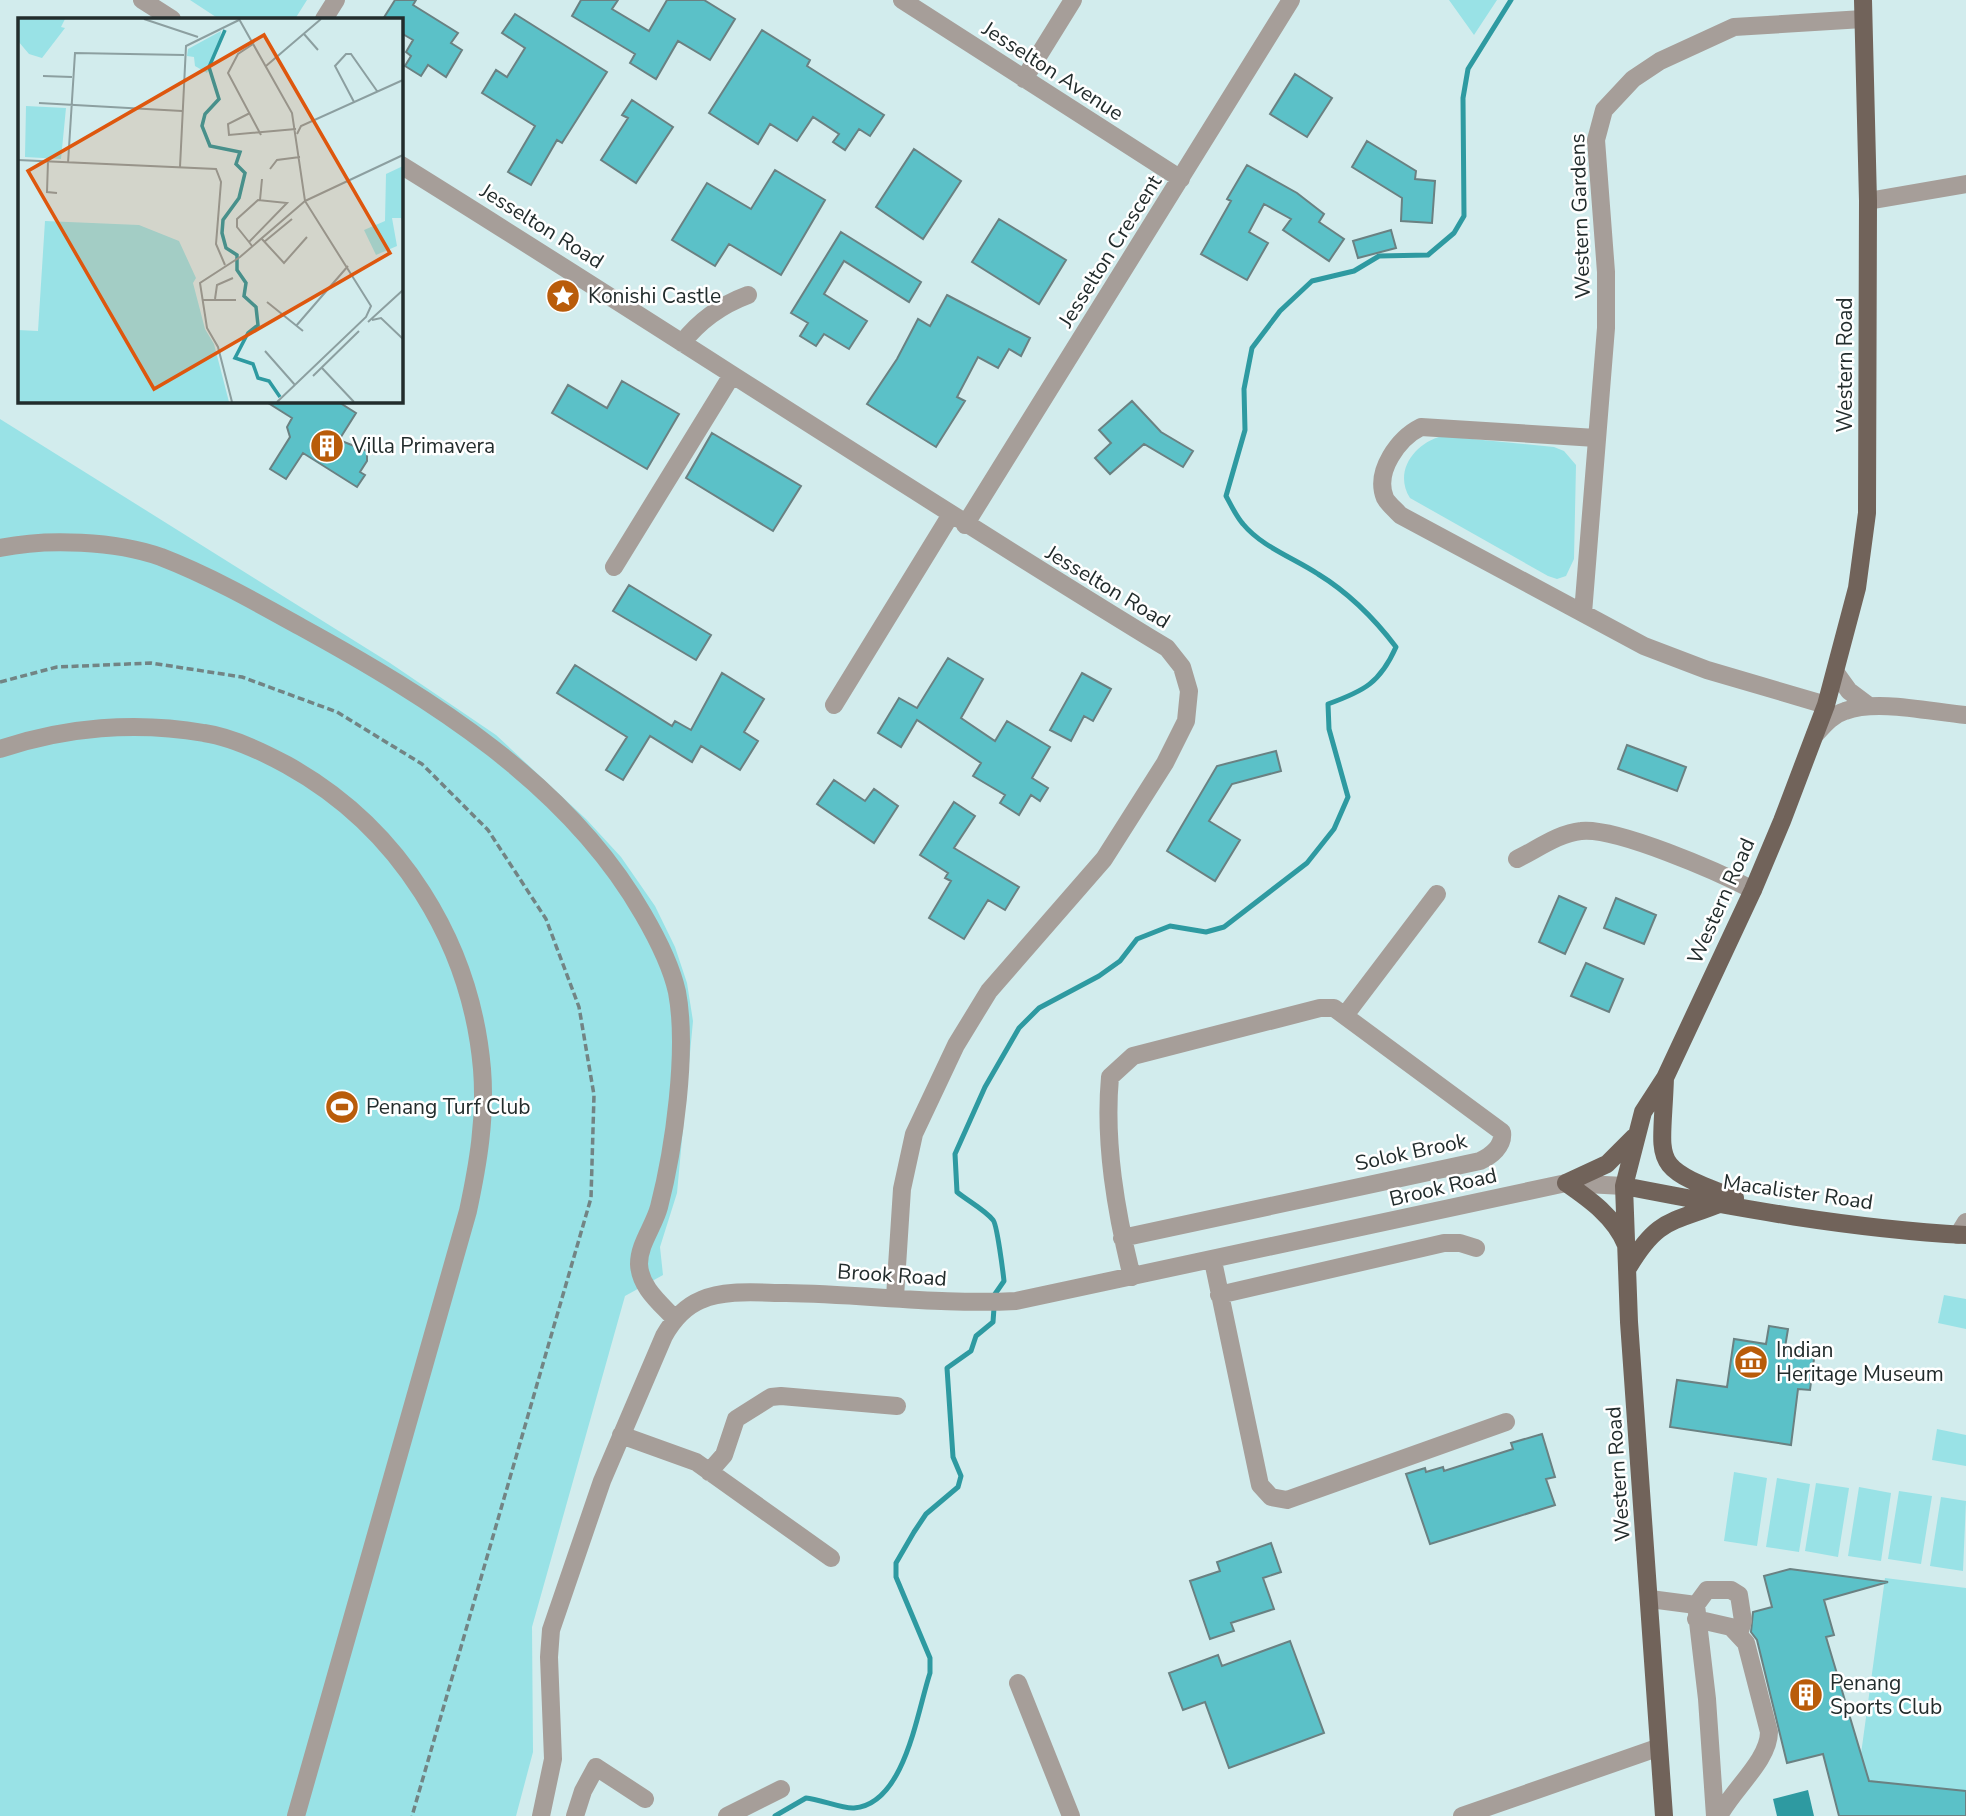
<svg xmlns="http://www.w3.org/2000/svg" width="1966" height="1816" font-family="'Nunito Sans',sans-serif">
<style>
.green{fill:#99e2e6}
.water{fill:#2e9aa1}
.lines{fill:none;stroke-linecap:round;stroke-linejoin:round}
.stream{stroke:#2e9aa1;stroke-width:5}
.building{fill:#5bc1c8;stroke:#6a8182;stroke-width:2}
.path{stroke:#728484;stroke-width:3.5;stroke-dasharray:7 3.5;stroke-linecap:butt}
.minor{stroke:#a69e99;stroke-width:18}
.major{stroke:#71635a;stroke-width:18}
.labels{text-anchor:middle;dominant-baseline:central;stroke-width:5;stroke-linejoin:round;paint-order:stroke}
.street-label{font-size:21px;fill:#222c2c;stroke:#fff}
.poi-label{font-size:21px;fill:#222c2c;stroke:#fff;text-anchor:start}
.inset-river{fill:none;stroke:#2e9aa1;stroke-width:3.5}
.inset-road{fill:none;stroke:#8c9fa0;stroke-width:2}
.view{fill:#de570e;fill-opacity:0.15;stroke:#de570e;stroke-width:3.5}
.inset-edge{fill:none;stroke:#222c2c;stroke-width:3.5}
</style>
<rect width="100%" height="100%" fill="#d2eced"/>
<path class="green" d="M190 0H307L295 19H219Z
M1449 0H1497L1474 35Z
M0 419 390 663 496 735 586 819 621 857 655 906 675 947 687 983 693 1021 677 1193 660 1247 663 1275 625 1296 532 1627 533 1752 516 1816H0Z
M1442 436 1554 447 1564 451 1576 465 1574 559 1566 576 1557 579 1548 576 1410 498C1393 471 1415 443 1442 436Z
M1944 1295 1966 1299V1329L1938 1323Z
M1937 1429 1966 1435V1466L1932 1460Z
M1734 1472 1767 1478 1757 1546 1724 1541Z
M1777 1478 1810 1484 1799 1552 1766 1547Z
M1816 1483 1849 1488 1838 1557 1805 1551Z
M1859 1487 1891 1493 1881 1561 1848 1556Z
M1899 1491 1932 1496 1921 1564 1888 1559Z
M1941 1497 1966 1501 1963 1571 1930 1566Z
M1885 1578 1966 1588V1791L1869 1781 1861 1754Z"/>
<path class="water" d="M1808 1790 1814 1816H1777L1773 1799Z"/>
<g class="lines">
<path class="stream" d="M775 1816 806 1798C819 1799 843 1809 854 1808 905 1804 917 1712 930 1673V1658L896 1577V1563L914 1532 926 1514 958 1487 961 1476 953 1457 947 1368 971 1351 976 1336 993 1322 995 1294 1004 1281C1003 1272 997 1224 993 1220 985 1210 968 1201 957 1192L955 1154 985 1087 1019 1028 1039 1008 1099 976 1120 961 1137 939 1170 926 1206 932 1224 927 1307 863 1334 829 1348 797 1329 729 1328 704C1364 691 1380 683 1396 647 1374 618 1349 593 1318 574 1294 558 1262 547 1243 524 1236 516 1231 505 1226 496L1245 430 1244 389 1252 348 1280 311 1312 281 1354 271 1379 256 1428 255 1454 233 1464 216 1463 98 1468 69 1511 0"/>
</g>
<path class="building" d="M395 0H416L413 5 458 33 451 43 462 50 446 77 428 65 421 76 405 66 411 56 406 52 413 40 401 33V19H383Z
M581 0H618L612 9 649 31 667 0H704L735 19 710 60 678 41 656 79 630 63 635 54 572 16Z
M515 14 607 72 562 143 557 140 531 185 508 172 535 126 482 93 496 70 507 77 525 48 502 33Z
M762 30 810 60 807 66 884 115 870 136 859 129 845 150 833 142 839 134 813 117 797 141 770 124 758 144 709 113Z
M1295 74 1332 98 1307 137 1270 114Z
M632 100 673 127 636 183 601 160 628 118 622 115Z
M1367 141 1416 171 1415 179 1435 181 1432 223 1401 221 1402 198 1352 167Z
M914 149 961 181 923 239 876 207Z
M1247 165 1297 193 1324 214 1319 222 1344 239 1329 261 1283 230 1291 219 1264 204 1249 232 1268 243 1247 280 1201 254 1231 201 1227 199Z
M775 170 825 200 781 275 729 244 715 266 672 240 707 183 751 209Z
M999 219 1066 260 1039 304 972 262Z
M1391 230 1396 248 1358 258 1353 241Z
M841 232 921 282 909 302 844 261 824 294 867 321 849 349 824 334 816 346 800 336 808 323 791 313Z
M947 295 1030 338 1021 356 1009 349 998 368 978 357 957 397 965 401 936 447 867 404 897 359 918 319 930 326Z
M622 381 679 414 647 469 552 413 568 385 607 408Z
M265 401H337L356 413 339 440 367 451V461L360 472 365 475 357 487 303 453 286 479 270 469 290 437 287 427 292 418Z
M1132 401 1161 432 1193 451 1183 467 1144 444 1110 474 1095 458 1111 443 1099 430Z
M712 433 801 486 773 531 686 478Z
M629 585 711 635 696 660 613 611Z
M948 658 983 679 961 718 995 741 1007 721 1050 747 1032 778 1048 788 1040 801 1031 795 1019 815 1000 803 1005 795 973 776 981 763 917 720 901 747 878 733 899 698 917 708Z
M575 665 672 726 675 721 691 730 722 673 764 699 744 732 758 741 740 770 701 746 692 762 650 736 623 780 606 770 627 737 557 693Z
M1082 673 1111 689 1093 721 1084 716 1071 741 1050 730Z
M1627 745 1686 767 1677 791 1618 769Z
M1276 751 1281 771 1232 784 1209 821 1240 840 1215 881 1167 851 1217 766Z
M834 780 865 801 874 789 898 806 874 843 817 804Z
M954 802 975 816 954 848 1019 887 1005 910 988 900 964 939 929 918 951 881 945 878 948 873 920 855Z
M1559 896 1586 908 1565 954 1539 942Z
M1616 898 1656 915 1644 944 1604 928Z
M1586 963 1623 979 1609 1012 1571 996Z
M1769 1326 1788 1329 1785 1347 1815 1351 1810 1390 1798 1389 1791 1445 1670 1427 1677 1380 1727 1387 1734 1339 1766 1344Z
M1542 1434 1555 1477 1546 1479 1555 1505 1430 1544 1406 1474 1425 1468 1426 1472 1443 1467 1444 1471 1513 1449 1511 1443Z
M1271 1543 1281 1572 1263 1578 1274 1609 1231 1623 1234 1631 1210 1639 1190 1581 1220 1571 1217 1562Z
M1790 1569 1888 1582 1824 1600 1834 1635 1826 1637 1869 1781 1966 1791V1816H1839L1823 1754 1787 1763 1757 1640 1751 1632 1753 1612 1772 1607 1764 1576Z
M1290 1641 1324 1733 1229 1768 1205 1702 1183 1710 1169 1673 1218 1655 1222 1666Z"/>
<g class="lines">
<path class="path" d="M0 682 57 667 151 663 242 677 337 712 422 764 488 830 546 919 579 1007 594 1095 591 1198 412 1816"/>
<path class="minor" d="M142 0 172 19
M902 0 1181 179
M324 19 336 0
M1024 79 1073 0
M401 165C657 324 909 491 1167 648L1182 667 1189 691 1186 721 1165 763 1104 859 989 991 956 1045 914 1134 902 1189 895 1297
M1868 201 1966 184
M682 343C700 320 721 305 748 295
M1596 438 1421 427C1399 438 1374 471 1385 498 1388 504 1396 510 1400 515L1644 646 1707 670 1826 705
M965 525 1291 0
M0 548C47 538 116 541 161 557 210 576 256 602 301 627 430 698 568 783 643 914 657 938 671 965 677 992 688 1050 674 1149 659 1207 654 1226 639 1244 639 1264 640 1287 659 1302 674 1318
M614 567 732 375
M1583 613 1606 328V272L1596 140 1604 110 1633 79 1660 61 1734 27 1863 19
M1836 673 1849 691 1869 706
M834 705 950 516
M1815 735C1824 725 1832 715 1845 711 1877 699 1931 712 1966 715
M0 749C65 727 136 721 204 733 232 737 263 752 287 765 399 827 471 942 482 1069 486 1118 478 1164 468 1211L296 1816
M1517 859C1536 850 1559 833 1581 831 1616 827 1719 872 1753 890
M1346 1014 1437 894
M1958 1235 1966 1222
M1122 1238 1480 1161C1491 1156 1504 1146 1502 1132L1334 1008H1320L1133 1056 1110 1077C1104 1143 1116 1212 1132 1277
M1213 1261 1260 1485 1271 1497 1287 1500 1506 1422
M1219 1295 1444 1243H1460L1476 1248
M621 1435 696 1462 831 1558
M709 1472 724 1455 736 1419 771 1397 781 1396 897 1406
M1650 1599 1696 1605
M1696 1619 1731 1627 1746 1643 1769 1732C1769 1760 1733 1789 1719 1816
M1018 1683 1071 1816
M541 1816 553 1759 549 1657 551 1630 602 1481 664 1336C673 1320 684 1307 701 1300 726 1289 760 1293 786 1293 863 1294 940 1305 1016 1301L1566 1183 1624 1186
M575 1816 583 1791 596 1767 645 1799
M727 1816 781 1789
M1462 1816 1657 1748
M1715 1816 1707 1699 1696 1605 1707 1590H1731L1739 1595 1743 1621 1739 1634"/>
<path class="major" d="M1665 1078C1662 1166 1647 1165 1735 1198
M1566 1183C1589 1199 1615 1217 1626 1245
M1566 1183 1607 1164 1634 1137
M1624 1186C1737 1208 1851 1229 1966 1235
M1628 1268C1657 1219 1670 1223 1719 1204
M1664 1816 1629 1322 1624 1186 1643 1112 1665 1078 1753 890 1782 821 1826 705 1857 588 1867 513 1868 201 1863 0"/>
</g>
<defs>
<g id="sight-disc" transform="scale(1.75)"><circle r="9.5" fill="#b95c0a" stroke="#fff"/><path d="M0-6L1.8-2.2L6-1.7L2.9 1.2L3.7 5.4L0 3.3L-3.7 5.4L-2.9 1.2L-6-1.7L-1.8-2.2Z" fill="#fff"/></g>
<g id="building-disc" transform="scale(1.75)"><circle r="9.5" fill="#b95c0a" stroke="#fff"/><path d="M-4-6H4V6H1V3H-1V6H-4ZM-2.5-4.3h1.7v1.8h-1.7ZM.8-4.3h1.7v1.8H.8ZM-2.5-1h1.7V.8h-1.7ZM.8-1h1.7V.8H.8Z" fill="#fff"/></g>
<g id="stadium-disc" transform="scale(1.75)"><circle r="9.5" fill="#b95c0a" stroke="#fff"/><path d="M0-5a6.5 5 0 1 0 0 10a6.5 5 0 1 0 0-10ZM-3.5-1.8h7v3.6h-7Z" fill="#fff"/></g>
<g id="museum-disc" transform="scale(1.75)"><circle r="9.5" fill="#b95c0a" stroke="#fff"/><path d="M0-6L6-3V-2H-6V-3ZM-5-1h2V3h-2ZM-1-1h2V3h-2ZM3-1h2V3H3ZM-6 4H6V6H-6Z" fill="#fff"/></g>
</defs>
<g fill-rule="evenodd">
<use href="#sight-disc" x="563" y="296"/>
<use href="#building-disc" x="327" y="446"/>
<use href="#stadium-disc" x="342" y="1107"/>
<use href="#museum-disc" x="1751" y="1362"/>
<use href="#building-disc" x="1806" y="1695"/>
</g>
<g class="labels">
<g class="street-label">
<text transform="translate(1053 71) rotate(33)">Jesselton Avenue</text>
<text transform="translate(1580 216) rotate(-92)">Western Gardens</text>
<text transform="translate(542 226) rotate(32)">Jesselton Road</text>
<text transform="translate(1110 251) rotate(-58)">Jesselton Crescent</text>
<text transform="translate(1845 365) rotate(-90)">Western Road</text>
<text transform="translate(1108 587) rotate(31)">Jesselton Road</text>
<text transform="translate(1721 901) rotate(-66)">Western Road</text>
<text transform="translate(1411 1152) rotate(-12)">Solok Brook</text>
<text transform="translate(1443 1187) rotate(-13)">Brook Road</text>
<text transform="translate(1798 1192) rotate(8)">Macalister Road</text>
<text transform="translate(892 1275) rotate(4)">Brook Road</text>
<text transform="translate(1618 1474) rotate(-94)">Western Road</text>
</g>
<g class="poi-label">
<text x="588" y="296">Konishi Castle</text>
<text x="352" y="446">Villa Primavera</text>
<text x="366" y="1107">Penang Turf Club</text>
<text x="1776" y="1350">Indian<tspan x="1776" dy="24">Heritage Museum</tspan></text>
<text x="1830" y="1683">Penang<tspan x="1830" dy="24">Sports Club</tspan></text>
</g>
</g>
<g transform="translate(18 18)">
<rect width="385" height="385" fill="#d2eced"/>
<path d="M0 1H47L43 9 47 10 24 40 11 36 0 23ZM203 13 201 30 189 55 177 48 176 39 169 38 170 31ZM8 88 48 90 43 141 7 139ZM385 148V206L383 200H374L379 228 358 237 346 212 367 203 368 156ZM27 203 121 207 161 223 178 260 175 265 187 311 196 326 211 384H0V312L20 313Z" fill="#99e2e6"/>
<path class="inset-river" d="M207 12 191 49 201 81 187 96 184 108 192 128 222 134 218 146 227 155 221 180 205 202 204 215 208 230 219 237V252L228 265 226 278 238 289 240 307 230 315 217 340 235 346 240 360 251 363 262 379"/>
<path class="inset-road" d="M126 1 180 19M221 1 274 95 287 183 353 288 348 299 259 384M286 16 300 32M235 26 220 36 210 55 243 117M248 48 303 1M25 58 54 59M336 84 317 48 328 36H333L359 73M21 85 164 93M232 95 210 106 211 117 278 111M279 116 283 108 385 62M0 142 198 151 203 164 198 226 207 247M30 143 29 174 39 175M50 145 57 35 166 37M162 149 168 28 221 2M252 151 259 142 282 139M242 182 244 161M287 183 385 137M243 220 266 245 289 219M231 224 269 185 240 182 219 201V209L231 224 234 228M246 224 274 201M197 281 199 267 215 260M184 282H218M249 284 285 313M354 302 363 300 385 321M350 304 385 272M278 308 330 248M247 333 277 367M304 350 336 384M295 358 341 313M214 384 200 329 189 310 182 265 222 239 287 183"/>
<path class="view" d="M246 17 372 235 136 371 10 153Z"/>
<rect width="385" height="385" class="inset-edge"/>
</g>
</svg>
